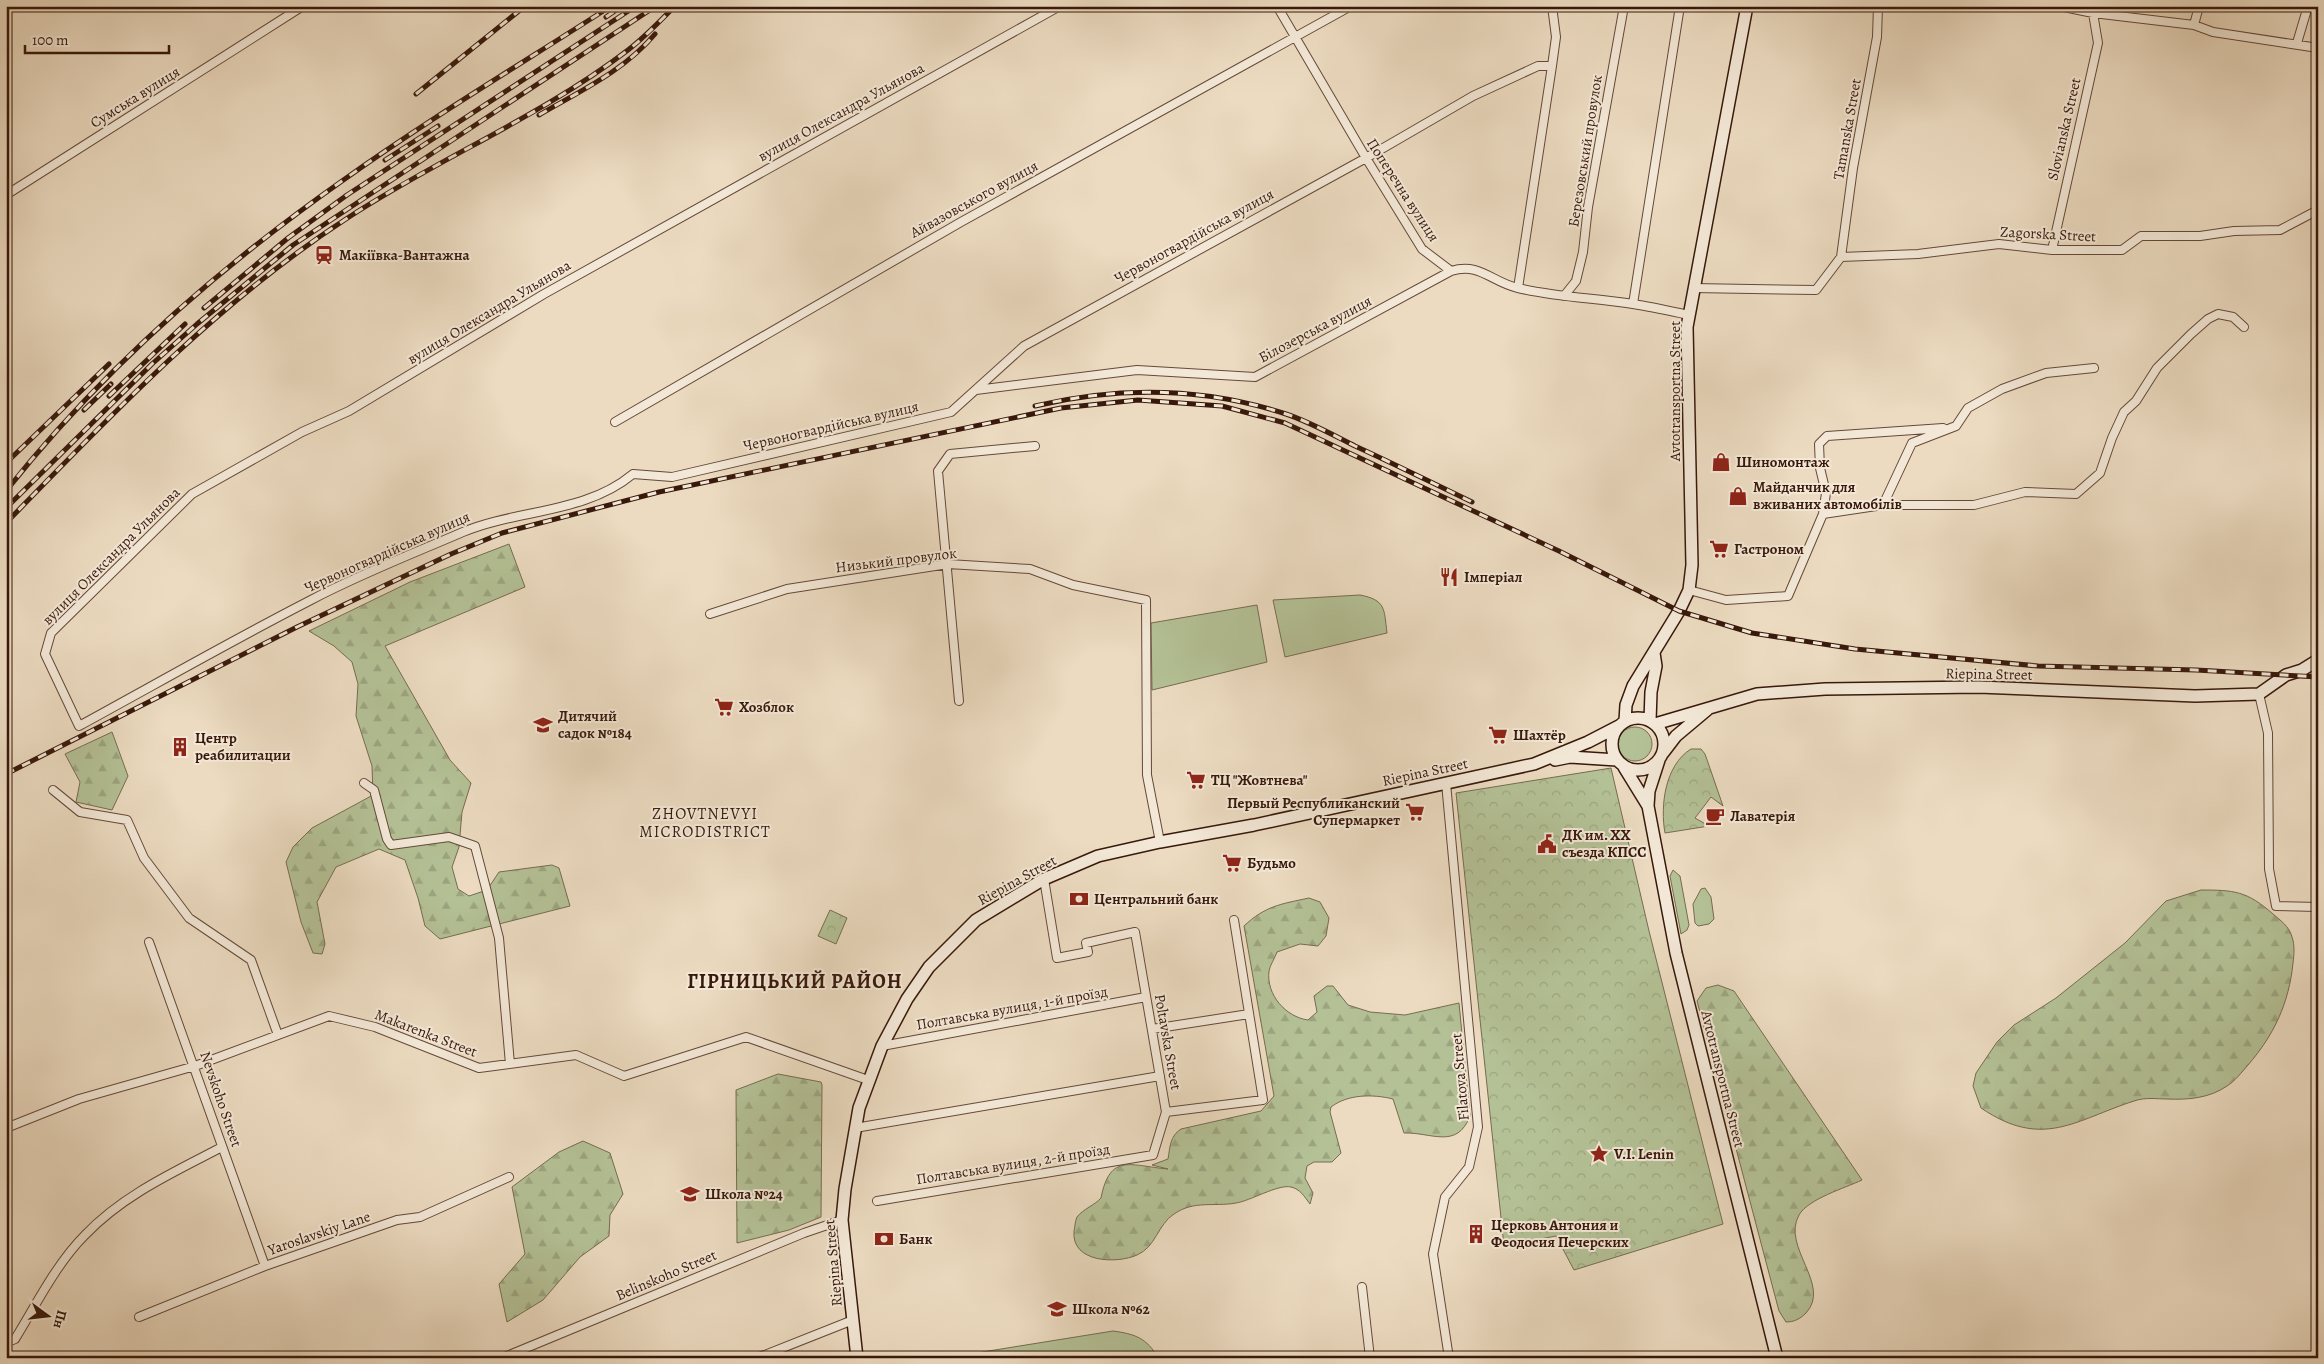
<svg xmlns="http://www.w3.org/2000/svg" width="2324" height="1364" font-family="Alegreya,serif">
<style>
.green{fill:#b4c196;stroke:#766c50}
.forest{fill:url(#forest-firs);stroke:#766c50}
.park{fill:url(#park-crowns);stroke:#766c50}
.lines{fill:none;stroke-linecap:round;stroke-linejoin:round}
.street-casing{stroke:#654938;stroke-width:10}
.secondary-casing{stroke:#38180b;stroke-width:14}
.street{stroke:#f3e8d7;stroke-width:8}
.secondary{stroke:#f3e8d7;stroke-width:11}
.rail-casing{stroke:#38180b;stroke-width:5}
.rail{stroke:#f3e8d7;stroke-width:3;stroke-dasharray:9;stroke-linecap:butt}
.labels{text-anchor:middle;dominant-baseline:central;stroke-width:4;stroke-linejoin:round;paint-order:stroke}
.street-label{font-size:15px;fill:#38180b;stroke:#f3e8d7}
.poi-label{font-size:15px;font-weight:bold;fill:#38180b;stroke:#f3e8d7;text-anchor:start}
.neighbourhood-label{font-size:16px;letter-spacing:1px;fill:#38180b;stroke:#f3e8d7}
.district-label{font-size:20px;font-weight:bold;letter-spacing:1px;fill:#38180b;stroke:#f3e8d7}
</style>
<defs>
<pattern id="forest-firs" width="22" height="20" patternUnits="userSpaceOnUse" patternTransform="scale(1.25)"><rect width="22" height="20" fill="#b4c196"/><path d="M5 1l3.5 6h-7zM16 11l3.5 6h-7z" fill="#9ca580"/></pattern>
<pattern id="park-crowns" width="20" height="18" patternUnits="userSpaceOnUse" patternTransform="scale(1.25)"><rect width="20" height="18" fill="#b4c196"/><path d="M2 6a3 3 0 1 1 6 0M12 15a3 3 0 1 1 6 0" fill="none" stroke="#9ca580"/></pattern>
</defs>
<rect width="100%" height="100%" fill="#ecdbc1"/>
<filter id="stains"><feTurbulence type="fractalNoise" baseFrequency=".004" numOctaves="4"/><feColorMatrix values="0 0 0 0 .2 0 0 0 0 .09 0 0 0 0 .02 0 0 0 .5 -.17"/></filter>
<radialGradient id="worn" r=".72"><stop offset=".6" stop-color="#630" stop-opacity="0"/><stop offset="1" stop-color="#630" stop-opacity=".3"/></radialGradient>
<path class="green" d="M1360 595C1386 600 1384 609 1387 633L1285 657 1273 600Z
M1257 605 1267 662 1152 690 1151 623Z
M1618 744a17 17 0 1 1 34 0a17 17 0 1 1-34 0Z
M1673 870 1680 876 1689 925 1687 930 1681 934 1670 876Z
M1705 888 1711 897 1714 919 1709 924 1698 926 1695 923 1693 904 1701 889Z
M1113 1331C1135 1334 1147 1338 1158 1358H963L970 1354Z"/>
<path class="forest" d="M509 544 525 587 385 646 450 760 471 783 462 812 459 847 452 867 458 889 469 896 487 890 499 872 552 865 559 868 570 906 440 939 425 926 418 898 405 860 379 849 336 867 317 902 325 944 322 954 313 953 301 922 286 862 293 847 312 828 373 795 372 766 356 716 358 684 352 662 334 646 309 631 410 582Z
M112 732 128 776 112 810 76 802 80 782 65 754Z
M2201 890C2234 890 2247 891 2273 914 2281 921 2289 926 2292 937 2295 945 2294 955 2293 963 2289 1003 2274 1035 2248 1065 2241 1073 2235 1081 2227 1086 2210 1098 2188 1100 2168 1099 2157 1099 2145 1097 2134 1101 2075 1120 2043 1150 1981 1108L1973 1086 1976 1073 1997 1042 2014 1025 2056 998 2125 943 2166 901Z
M1309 898 1320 902 1329 918 1326 936 1318 946 1300 944 1277 952C1275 958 1270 965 1269 971 1266 995 1286 1017 1308 1020L1317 1012 1314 996 1327 986H1333L1348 1005 1370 1012 1405 1015 1459 1003 1470 1116C1457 1150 1431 1132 1404 1133L1393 1099C1373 1094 1348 1094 1331 1107L1330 1112 1341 1153 1332 1162H1314L1307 1166 1305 1178 1313 1193 1310 1204C1304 1196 1300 1189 1291 1187 1278 1184 1250 1201 1236 1203 1214 1207 1194 1200 1174 1214 1158 1224 1156 1247 1137 1255 1117 1264 1071 1263 1074 1231 1075 1227 1075 1221 1077 1217 1083 1209 1095 1205 1101 1198 1110 1152 1131 1166 1168 1169L1152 1165 1168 1159C1170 1147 1170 1136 1181 1129L1261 1111 1274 1096 1244 926C1265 906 1281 904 1309 898Z
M1718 985 1734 991 1862 1180C1845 1188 1808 1199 1799 1215 1781 1247 1832 1285 1806 1313 1800 1319 1794 1322 1786 1322L1779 1311 1697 1001 1706 988Z
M778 1074 821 1082 822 1085 821 1217 789 1230 737 1243 736 1090Z
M583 1141 610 1153 623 1194 610 1215 609 1236 580 1257 543 1300 507 1322 499 1284 525 1254 512 1187 559 1152Z"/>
<path class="park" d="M1691 749H1701L1705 754 1723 806 1711 797 1695 818 1709 826 1665 833C1660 806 1665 765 1691 749Z
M1611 768 1649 931 1723 1224 1574 1270 1556 1236 1504 1246 1456 793Z
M830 910 847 918 836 944 818 936Z"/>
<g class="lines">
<g class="street-casing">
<path id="street" d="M1060 6 544 294 349 411 302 432 192 494 51 633 45 654 79 726C156 684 233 640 311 600 360 574 412 554 463 532 518 509 585 514 633 474L672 477 951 412 1024 346 1366 158 1473 96 1538 66H1552
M1277 6 1366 158 1422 249 1451 271C1480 262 1491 282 1518 288 1555 297 1595 298 1633 304 1652 307 1670 311 1689 315
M2059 6 2093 13 2194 25 2213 32 2318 48
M2194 25 2199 6
M2297 43 2308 6
M6 195 303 6
M2052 250 2098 43 2093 13
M1841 257 1853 168 1877 37 1878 6
M1518 288 1552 66 1556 37 1552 6
M1693 288 1816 290 1841 257 1918 254 1999 244 2052 250H2122L2141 236H2200L2234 231 2280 230 2318 210
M1564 296 1576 281 1583 252 1588 207 1624 6
M1633 304 1680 6
M976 390 1137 370 1255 377 1451 271
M615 422 961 222 1351 6
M1883 505H1974L2025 492 2076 494 2100 473 2112 438 2124 412 2136 401 2157 368 2191 334 2208 319 2218 314 2233 317 2244 327
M1823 514 1826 493 1820 468 1819 444 1827 436 1943 428
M1689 590 1726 600 1788 596 1823 514 1883 505 1912 443 1956 426 1968 408 2002 389 2046 373 2094 368
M710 614 787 589 948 564 1030 569 1073 585 1146 600 1147 775 1160 842
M2259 694 2268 733 2269 869 2276 906 2318 907
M959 701 938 471 950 454 1035 446
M364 783 374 790 387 839 391 845 449 837 475 846 499 938 510 1064
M1446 783 1478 1127 1469 1167 1445 1197 1433 1254 1449 1358
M53 790 80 812 127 820 144 858 189 918 251 960 278 1035
M149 942 265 1266
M1152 1029 1249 1014
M882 1046 1146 997
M1166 1112 1263 1100 1234 920
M6 1128 79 1099 195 1066 329 1016 375 1027 479 1068 576 1055 624 1076 746 1037 868 1080
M855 1128 1160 1076
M877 1201 1153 1155 1166 1112 1135 932 1086 943 1088 952 1057 958 1044 879
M1362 1287 1370 1358
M139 1317 265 1266 397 1220 420 1217 509 1177
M6 1343 15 1339C36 1305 56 1264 85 1235 123 1195 174 1172 222 1147
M502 1358 804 1233 842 1220
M757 1358 853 1320"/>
</g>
<g class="secondary-casing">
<path id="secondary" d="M1612 744a26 26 0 1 1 52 0a26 26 0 1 1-52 0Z
M1625 721 1626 705 1633 686 1679 611 1689 590 1692 565 1687 327 1747 6
M1650 721 1651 692 1656 666 1654 653
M1655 724 1757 694 1825 689 1979 687 2195 696 2259 694 2286 675 2302 670 2318 660
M1663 753 1676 736 1707 710
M1555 760 1570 757 1617 760
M1659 760 1649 791 1648 806 1676 953 1777 1358
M1624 767 1648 806
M857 1358 842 1220 845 1189 859 1108 882 1046 907 999 929 967 976 920 1044 879 1098 856 1160 842 1254 825 1534 764 1588 742 1619 726"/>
</g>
<use href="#street" class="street"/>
<use href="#secondary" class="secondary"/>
<g class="rail-casing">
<path id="rail" d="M606 17 622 6
M416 94 525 6
M539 115C580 91 624 71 655 34
M385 160 438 126
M204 308 288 238 347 195 636 6
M109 396 185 324
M1035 406C1120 386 1203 387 1286 414 1310 422 1333 435 1355 446 1394 464 1433 483 1472 502
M84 410 111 384
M6 463 109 364
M6 491C101 371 217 269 342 181 429 119 521 64 611 6
M6 508 152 364 197 324 293 245 656 6
M6 523C112 414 218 302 346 219 437 159 542 116 628 50 645 37 660 21 675 6
M6 774 297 627 451 554 502 533 659 492 1061 408 1138 400 1222 406 1285 423 1559 551 1679 611 1752 633 1855 649 2038 666 2196 670 2318 677"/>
</g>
<use href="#rail" class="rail"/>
</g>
<defs>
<g id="station-bare" transform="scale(1.5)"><path d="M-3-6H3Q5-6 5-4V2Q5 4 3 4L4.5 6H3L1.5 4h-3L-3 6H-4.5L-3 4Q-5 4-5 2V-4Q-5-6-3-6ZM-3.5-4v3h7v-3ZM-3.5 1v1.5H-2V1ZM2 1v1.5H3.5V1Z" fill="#8f2418" stroke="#f3e8d7" stroke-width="2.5" paint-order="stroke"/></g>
<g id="shop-bare" transform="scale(1.5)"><path d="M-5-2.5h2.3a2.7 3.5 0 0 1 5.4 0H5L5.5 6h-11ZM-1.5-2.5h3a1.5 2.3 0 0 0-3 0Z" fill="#8f2418" stroke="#f3e8d7" stroke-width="2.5" paint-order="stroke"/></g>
<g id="supermarket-bare" transform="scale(1.5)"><path d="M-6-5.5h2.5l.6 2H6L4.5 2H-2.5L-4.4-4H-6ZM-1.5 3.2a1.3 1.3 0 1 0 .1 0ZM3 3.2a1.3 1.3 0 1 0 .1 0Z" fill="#8f2418" stroke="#f3e8d7" stroke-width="2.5" paint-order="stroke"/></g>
<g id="restaurant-bare" transform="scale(1.5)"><path d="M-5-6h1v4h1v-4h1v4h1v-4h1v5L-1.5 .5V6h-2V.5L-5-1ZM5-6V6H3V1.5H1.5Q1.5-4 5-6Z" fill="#8f2418" stroke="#f3e8d7" stroke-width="2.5" paint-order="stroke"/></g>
<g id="school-bare" transform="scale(1.5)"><path d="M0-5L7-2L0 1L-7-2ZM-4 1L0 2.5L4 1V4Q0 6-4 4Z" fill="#8f2418" stroke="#f3e8d7" stroke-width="2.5" paint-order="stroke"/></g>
<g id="building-bare" transform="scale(1.5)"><path d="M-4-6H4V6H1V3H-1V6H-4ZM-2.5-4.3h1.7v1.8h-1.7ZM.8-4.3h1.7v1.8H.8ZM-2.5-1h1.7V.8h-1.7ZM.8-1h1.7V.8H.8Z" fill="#8f2418" stroke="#f3e8d7" stroke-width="2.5" paint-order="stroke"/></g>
<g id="cafe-bare" transform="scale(1.5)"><path d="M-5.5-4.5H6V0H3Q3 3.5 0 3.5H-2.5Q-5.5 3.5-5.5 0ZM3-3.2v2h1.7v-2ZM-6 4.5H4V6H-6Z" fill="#8f2418" stroke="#f3e8d7" stroke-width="2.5" paint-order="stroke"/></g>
<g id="civic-bare" transform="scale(1.5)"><path d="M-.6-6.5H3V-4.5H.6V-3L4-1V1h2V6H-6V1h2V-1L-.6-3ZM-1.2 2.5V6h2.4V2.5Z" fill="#8f2418" stroke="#f3e8d7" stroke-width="2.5" paint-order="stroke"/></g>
<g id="bank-bare" transform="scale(1.5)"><path d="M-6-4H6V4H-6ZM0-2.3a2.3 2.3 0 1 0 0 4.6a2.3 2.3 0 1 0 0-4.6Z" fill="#8f2418" stroke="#f3e8d7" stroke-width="2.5" paint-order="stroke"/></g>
<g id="sight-bare" transform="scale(1.5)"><path d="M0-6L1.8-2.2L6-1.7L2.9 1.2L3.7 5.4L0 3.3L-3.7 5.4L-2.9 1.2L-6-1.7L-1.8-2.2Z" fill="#8f2418" stroke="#f3e8d7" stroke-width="2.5" paint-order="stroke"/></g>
</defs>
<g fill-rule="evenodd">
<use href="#station-bare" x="324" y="255"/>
<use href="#shop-bare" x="1721" y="462"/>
<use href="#shop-bare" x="1738" y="496"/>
<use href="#supermarket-bare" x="1719" y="549"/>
<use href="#restaurant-bare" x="1449" y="577"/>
<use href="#supermarket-bare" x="724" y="707"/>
<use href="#school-bare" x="543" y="725"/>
<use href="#supermarket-bare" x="1498" y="735"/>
<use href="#building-bare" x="180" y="747"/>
<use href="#supermarket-bare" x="1196" y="780"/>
<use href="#supermarket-bare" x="1415" y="812"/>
<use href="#cafe-bare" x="1715" y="816"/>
<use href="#civic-bare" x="1547" y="844"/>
<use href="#supermarket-bare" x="1232" y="863"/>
<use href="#bank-bare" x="1079" y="899"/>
<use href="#sight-bare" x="1599" y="1154"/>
<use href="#school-bare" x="690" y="1194"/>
<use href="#building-bare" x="1476" y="1234"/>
<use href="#bank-bare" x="884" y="1239"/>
<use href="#school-bare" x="1057" y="1309"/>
</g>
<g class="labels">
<g class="street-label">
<text transform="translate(135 97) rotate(-32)">Сумська вулиця</text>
<text transform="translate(841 112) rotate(-29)">вулиця Олександра Ульянова</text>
<text transform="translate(1847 129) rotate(-80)">Tamanska Street</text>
<text transform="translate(2064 129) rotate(-77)">Slovianska Street</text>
<text transform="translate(1585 151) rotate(-81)">Березовський провулок</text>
<text transform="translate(1403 190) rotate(57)">Поперечна вулиця</text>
<text transform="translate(974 199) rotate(-29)">Айвазовського вулиця</text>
<text transform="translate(2048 234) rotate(3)">Zagorska Street</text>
<text transform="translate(1194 236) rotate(-29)">Червоногвардійська вулиця</text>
<text transform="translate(489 312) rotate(-31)">вулиця Олександра Ульянова</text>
<text transform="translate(1315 329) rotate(-28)">Білозерська вулиця</text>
<text transform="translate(1675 391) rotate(-90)">Avtotransportna Street</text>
<text transform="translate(831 426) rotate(-13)">Червоногвардійська вулиця</text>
<text transform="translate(387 552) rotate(-24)">Червоногвардійська вулиця</text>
<text transform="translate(111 556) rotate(-45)">вулиця Олександра Ульянова</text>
<text transform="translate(896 560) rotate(-7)">Низький провулок</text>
<text transform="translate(1989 674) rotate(1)">Riepina Street</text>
<text transform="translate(1425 772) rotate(-12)">Riepina Street</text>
<text transform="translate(1017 880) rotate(-29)">Riepina Street</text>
<text transform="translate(1012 1008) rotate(-10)">Полтавська вулиця, 1-й проїзд</text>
<text transform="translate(426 1033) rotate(21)">Makarenka Street</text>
<text transform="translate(1168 1042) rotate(80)">Poltavska Street</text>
<text transform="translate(1460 1077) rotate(-95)">Filatova Street</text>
<text transform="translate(1723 1079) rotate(76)">Avtotransportna Street</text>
<text transform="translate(221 1099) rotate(71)">Nevskoho Street</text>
<text transform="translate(1013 1164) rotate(-9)">Полтавська вулиця, 2-й проїзд</text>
<text transform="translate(319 1233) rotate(-19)">Yaroslavskiy Lane</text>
<text transform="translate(833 1263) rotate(-95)">Riepina Street</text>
<text transform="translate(666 1275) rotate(-23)">Belinskoho Street</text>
</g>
<g class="poi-label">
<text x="339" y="255">Макіївка-Вантажна</text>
<text x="1736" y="462">Шиномонтаж</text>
<text x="1753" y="487">Майданчик для<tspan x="1753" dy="17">вживаних автомобілів</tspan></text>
<text x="1734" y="549">Гастроном</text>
<text x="1464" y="577">Імперіал</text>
<text x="739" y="707">Хозблок</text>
<text x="558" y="716">Дитячий<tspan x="558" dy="17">садок №184</tspan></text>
<text x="1513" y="735">Шахтёр</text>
<text x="195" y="738">Центр<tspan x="195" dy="17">реабилитации</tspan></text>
<text x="1211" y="780">ТЦ "Жовтнева"</text>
<text x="1400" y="803" text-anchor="end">Первый Республиканский<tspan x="1400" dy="17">Супермаркет</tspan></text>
<text x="1730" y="816">Лаватерія</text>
<text x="1562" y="835">ДК им. XX<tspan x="1562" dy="17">съезда КПСС</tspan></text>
<text x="1247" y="863">Будьмо</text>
<text x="1094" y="899">Центральний банк</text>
<text x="1614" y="1154">V.I. Lenin</text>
<text x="705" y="1194">Школа №24</text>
<text x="1491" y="1225">Церковь Антония и<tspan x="1491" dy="17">Феодосия Печерских</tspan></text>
<text x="899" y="1239">Банк</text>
<text x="1072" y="1309">Школа №62</text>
</g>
<g class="neighbourhood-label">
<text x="705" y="814">ZHOVTNEVYI<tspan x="705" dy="18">MICRODISTRICT</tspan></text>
</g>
<g class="district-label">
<text x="795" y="981">ГІРНИЦЬКИЙ РАЙОН</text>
</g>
</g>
<rect width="2324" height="1364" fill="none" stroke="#ecdbc1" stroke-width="25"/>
<rect x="8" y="8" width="2309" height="1349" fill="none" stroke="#38180b" stroke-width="2.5"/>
<rect x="12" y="12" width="2299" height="1339" fill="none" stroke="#38180b"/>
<g transform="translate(48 1316) rotate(105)" stroke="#f3e8d7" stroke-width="4" paint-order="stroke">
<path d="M0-4L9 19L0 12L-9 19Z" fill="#38180b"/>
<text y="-8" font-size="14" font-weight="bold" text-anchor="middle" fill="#38180b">Пн</text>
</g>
<path d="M25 45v8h144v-8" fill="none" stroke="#38180b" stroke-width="2.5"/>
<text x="32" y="45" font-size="15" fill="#38180b" stroke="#f3e8d7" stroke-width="4" paint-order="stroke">100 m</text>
<rect width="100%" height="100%" filter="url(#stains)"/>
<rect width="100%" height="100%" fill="url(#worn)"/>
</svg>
